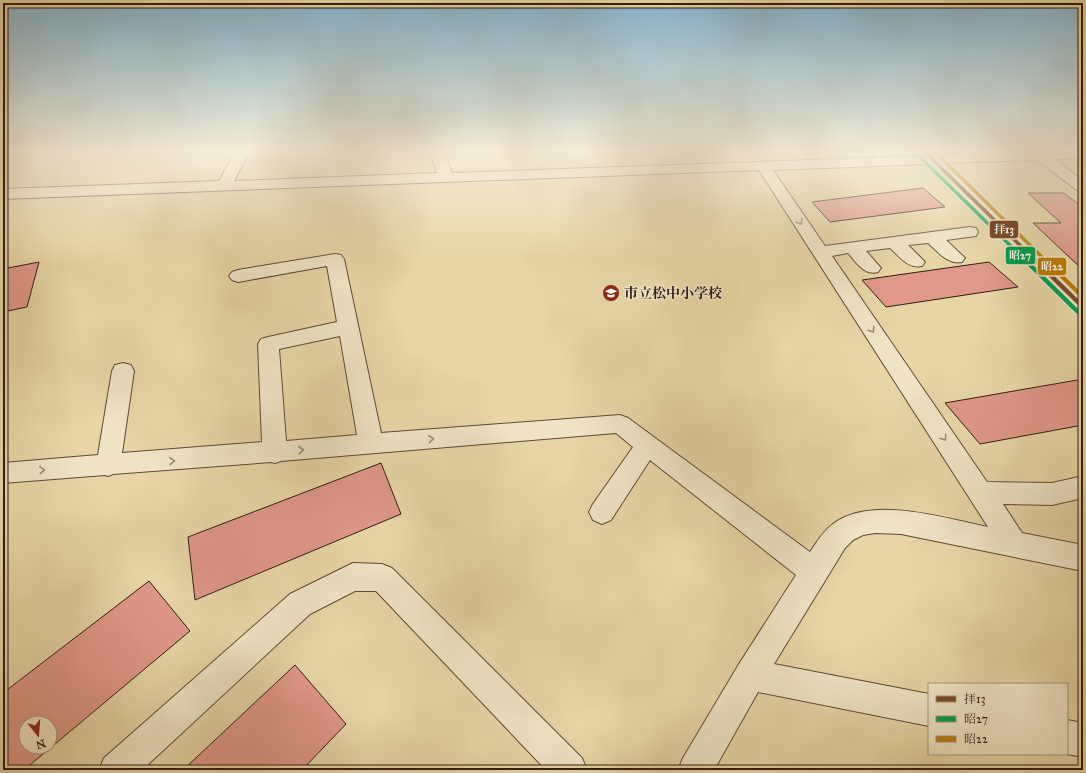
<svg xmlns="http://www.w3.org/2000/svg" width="1086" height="773" font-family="'IM FELL Great Primer','Noto Serif JP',serif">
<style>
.building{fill:#e09889;stroke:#2e1c15;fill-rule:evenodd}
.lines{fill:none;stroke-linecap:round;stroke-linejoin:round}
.minor-casing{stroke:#5c4a39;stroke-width:2}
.minor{fill:#efe4c4;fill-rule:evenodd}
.bus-1-far1-casing{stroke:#efe4c4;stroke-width:5.5}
.bus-1-casing{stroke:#efe4c4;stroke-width:7}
.bus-2-far1-casing{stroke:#efe4c4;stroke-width:5.5}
.bus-2-casing{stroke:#efe4c4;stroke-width:7}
.bus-3-far1-casing{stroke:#efe4c4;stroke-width:5.5}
.bus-3-casing{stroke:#efe4c4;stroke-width:7}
.bus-1-far1{stroke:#7a4b2a;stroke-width:3.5}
.bus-1{stroke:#7a4b2a;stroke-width:4.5}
.bus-2-far1{stroke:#029f4e;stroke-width:3.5}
.bus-2{stroke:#029f4e;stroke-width:4.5}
.bus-3-far1{stroke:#bb7d06;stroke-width:3.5}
.bus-3{stroke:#bb7d06;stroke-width:4.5}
.oneway{stroke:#988a75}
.labels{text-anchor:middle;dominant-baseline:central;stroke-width:3;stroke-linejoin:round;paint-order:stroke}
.poi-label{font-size:14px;font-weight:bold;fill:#2e1c15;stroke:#efe4c4;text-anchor:start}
.line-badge{stroke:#efe4c4;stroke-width:1.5}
.badge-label{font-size:11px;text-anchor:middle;font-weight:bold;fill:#fff}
</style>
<rect width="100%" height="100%" fill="#e7d5a5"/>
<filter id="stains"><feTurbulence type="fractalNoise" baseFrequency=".005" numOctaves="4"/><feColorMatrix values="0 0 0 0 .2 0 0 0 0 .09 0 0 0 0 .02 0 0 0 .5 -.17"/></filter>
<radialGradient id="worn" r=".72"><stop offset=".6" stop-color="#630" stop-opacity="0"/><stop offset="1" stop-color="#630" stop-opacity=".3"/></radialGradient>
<path class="building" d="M923 188 945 207 830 222 812 202Z
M1028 193H1064L1083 208V270L1033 223H1061Z
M39 262 27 307 3 312V269Z
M989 262 1018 287 886 307 862 280Z
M1083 379V425L980 444 945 403Z
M381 463 401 514 195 600 188 537Z
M149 581 190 631 24 770H3V693ZM26 723H50V747H26Z
M295 665 346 724 302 770H183Z"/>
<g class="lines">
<g class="minor-casing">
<path id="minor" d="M235 152H249L234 181 437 173 430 152H444L452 173 921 156V152H933L936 155 1013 152H1083V158L1055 159 1083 181V193L1078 191 1037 160 945 163 1083 296V313L1076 311 929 164 773 170 825 246 970 227 976 228 978 232 976 236 946 240 965 258 962 262C948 265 938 252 928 243L908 245 925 262 922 266C908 269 900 257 890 248L866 251 881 268 878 272C864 276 857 263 848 253L832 256 987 482 1052 483 1083 476V498L1052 505 1003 504 1022 533 1083 545V571L901 534 875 533 863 535 853 540 845 548 774 664 929 694V726L758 692 714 770H678L683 758 739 664 796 575 650 460 611 520 602 524 593 520 589 512 593 504 633 447 616 433 281 461 275 463 271 462 113 474 108 476 105 475 3 483V463L98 455 112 371 115 365 123 363 131 365 134 371 122 453 262 442 258 344 261 339 268 337 337 322 327 266 238 282 232 280 229 276 232 272 238 270 335 254 341 255 344 259 381 433 620 415 628 418 810 552C817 542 823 531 833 524 871 495 944 518 988 527L759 170 3 199V189L219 181ZM340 336 357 435 286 441 279 349Z
M353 563 382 564 392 568 582 758 587 770H546L376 591H355L310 614 142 770H99L104 758 290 594Z
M1067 720 1083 723V757L1067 754Z"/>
</g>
<use href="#minor" class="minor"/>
<g class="bus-1-far1-casing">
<path id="bus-1-far1" d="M925 152 1035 260"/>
</g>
<g class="bus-1-casing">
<path id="bus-1" d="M1034 259 1083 307"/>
</g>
<g class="bus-2-far1-casing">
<path id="bus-2-far1" d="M920 157 1025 260"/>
</g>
<g class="bus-2-casing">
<path id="bus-2" d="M1024 259 1078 312"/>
</g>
<g class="bus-3-far1-casing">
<path id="bus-3-far1" d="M935 152 1045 260"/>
</g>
<g class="bus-3-casing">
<path id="bus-3" d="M1044 259 1083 297"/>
</g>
<use href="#bus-1-far1" class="bus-1-far1"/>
<use href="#bus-1" class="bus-1"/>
<use href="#bus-2-far1" class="bus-2-far1"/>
<use href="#bus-2" class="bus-2"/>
<use href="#bus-3-far1" class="bus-3-far1"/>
<use href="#bus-3" class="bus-3"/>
</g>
<defs><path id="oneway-chevron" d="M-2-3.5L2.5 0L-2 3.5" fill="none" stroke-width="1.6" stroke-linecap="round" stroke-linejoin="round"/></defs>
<g class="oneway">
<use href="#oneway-chevron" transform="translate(800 222) rotate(57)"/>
<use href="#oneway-chevron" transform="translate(872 330) rotate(56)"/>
<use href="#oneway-chevron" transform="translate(944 438) rotate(56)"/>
<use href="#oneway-chevron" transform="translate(431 439) rotate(-5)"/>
<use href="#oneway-chevron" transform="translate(301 450) rotate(-5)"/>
<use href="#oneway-chevron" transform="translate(172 461) rotate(-5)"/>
<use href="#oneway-chevron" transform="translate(42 470) rotate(-4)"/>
</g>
<linearGradient id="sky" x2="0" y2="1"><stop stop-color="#87b6d0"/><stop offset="0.58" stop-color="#f4ecd6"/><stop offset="1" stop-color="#f4ecd6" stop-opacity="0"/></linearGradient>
<rect width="1086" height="261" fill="url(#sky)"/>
<defs>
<g id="school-disc" transform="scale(0.9)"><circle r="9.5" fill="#8f2418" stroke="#efe4c4"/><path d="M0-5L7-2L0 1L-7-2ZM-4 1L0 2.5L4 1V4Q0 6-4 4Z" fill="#fff"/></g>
</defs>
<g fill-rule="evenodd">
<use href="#school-disc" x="611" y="293"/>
</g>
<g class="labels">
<g class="poi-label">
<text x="624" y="293">市立松中小学校</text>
</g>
</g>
<g class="line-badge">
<rect x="989" y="220" width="30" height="19" rx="4" fill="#7a4b2a"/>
<rect x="1005" y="246" width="31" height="19" rx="4" fill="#029f4e"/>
<rect x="1037" y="257" width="30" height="19" rx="4" fill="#bb7d06"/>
</g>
<g class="badge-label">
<text x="1004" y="233">拝13</text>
<text x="1020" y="259">昭27</text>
<text x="1052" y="270">昭22</text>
</g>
<rect width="1086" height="773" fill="none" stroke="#e7d5a5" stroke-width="16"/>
<rect x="4" y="4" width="1078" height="765" fill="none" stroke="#2e1c15" stroke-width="2"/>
<rect x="8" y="8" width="1070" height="757" fill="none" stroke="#2e1c15"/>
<rect x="928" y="683" width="140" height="72" fill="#efe4c4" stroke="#a2947e"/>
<rect x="936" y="696" width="20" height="6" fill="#7a4b2a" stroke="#a2947e"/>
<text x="964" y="703" font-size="12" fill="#2e1c15">拝13</text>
<rect x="936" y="716" width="20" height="6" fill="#029f4e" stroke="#a2947e"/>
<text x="964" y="723" font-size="12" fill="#2e1c15">昭27</text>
<rect x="936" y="736" width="20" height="6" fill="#bb7d06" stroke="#a2947e"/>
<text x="964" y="743" font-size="12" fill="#2e1c15">昭22</text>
<g transform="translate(38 735) rotate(163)"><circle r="19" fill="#efe4c4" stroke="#a2947e"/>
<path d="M0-3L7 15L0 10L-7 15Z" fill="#8f2418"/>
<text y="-6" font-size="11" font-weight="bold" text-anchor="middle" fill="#2e1c15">N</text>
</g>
<rect width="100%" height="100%" filter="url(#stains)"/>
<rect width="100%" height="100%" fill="url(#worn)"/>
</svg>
